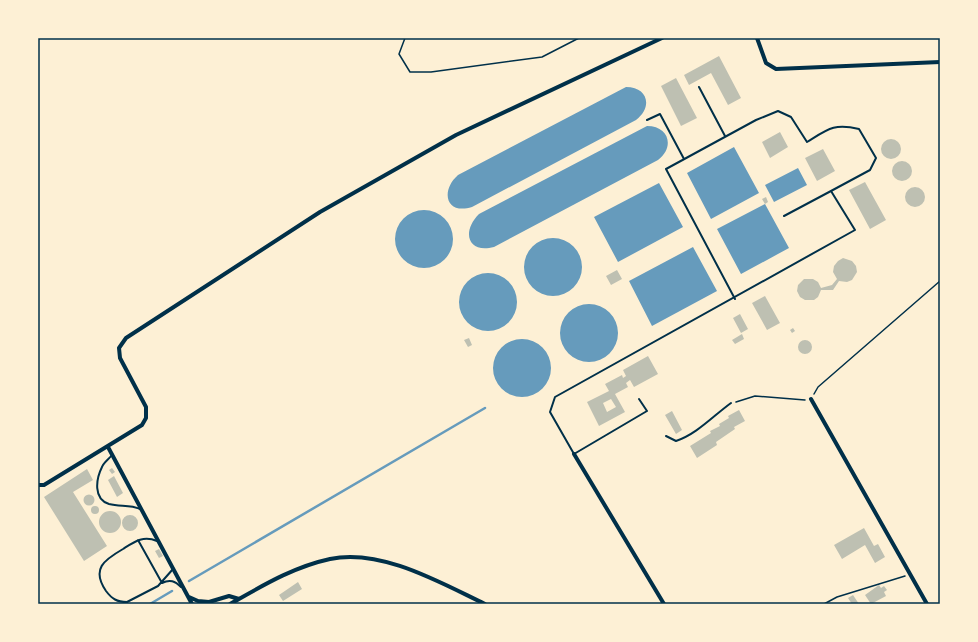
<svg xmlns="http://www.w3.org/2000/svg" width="978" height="642" font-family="Cabin,sans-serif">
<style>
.water{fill:#669bbc}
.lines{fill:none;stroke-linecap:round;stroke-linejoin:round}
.stream{stroke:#669bbc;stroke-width:2.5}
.building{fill:#bec0b2;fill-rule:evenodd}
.path{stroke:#003049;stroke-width:1.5}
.service{stroke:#003049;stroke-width:2}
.minor{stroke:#003049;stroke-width:4}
.neatline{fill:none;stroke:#003049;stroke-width:1.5}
</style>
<rect width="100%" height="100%" fill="#fdf0d5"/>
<path class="water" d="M626 87C648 87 653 107 636 120L472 207C446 215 440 191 458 175Z
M647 126C669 126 675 147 658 160L494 247C468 254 461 232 479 214Z
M734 147 759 193 711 219 687 173Z
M798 168 807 185 774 202 765 185Z
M659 183 683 227 618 262 594 217Z
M765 204 789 248 741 274 717 229Z
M395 239a29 29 0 1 1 58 0a29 29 0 1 1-58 0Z
M524 267a29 29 0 1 1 58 0a29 29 0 1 1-58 0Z
M693 247 717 291 652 326 629 281Z
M459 302a29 29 0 1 1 58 0a29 29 0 1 1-58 0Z
M560 333a29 29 0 1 1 58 0a29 29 0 1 1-58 0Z
M493 368a29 29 0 1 1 58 0a29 29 0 1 1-58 0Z"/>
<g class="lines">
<path class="stream" d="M189 581 485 408
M150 604 172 591"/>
</g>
<path class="building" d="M719 56 741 98 728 105 711 73 689 85 684 75Z
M676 78 697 118 681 126 661 86Z
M780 132 788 147 770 158 762 142Z
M881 149a10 10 0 1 1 20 0a10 10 0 1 1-20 0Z
M823 149 835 171 817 181 805 158Z
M892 171a10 10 0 1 1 20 0a10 10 0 1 1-20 0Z
M865 182 886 220 870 229 849 190Z
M905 197a10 10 0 1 1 20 0a10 10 0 1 1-20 0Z
M766 197 768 202 765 204 762 199Z
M843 258 852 261 856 266 857 272 852 280 847 282 839 281 833 290H821L818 297 814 300H805L800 297 797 291 798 285 804 279H813L818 282 821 288 832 285 837 279 833 272 834 266 838 261Z
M617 270 622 279 611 285 606 276Z
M765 296 780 323 767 330 752 303Z
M740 314 748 329 741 333 733 318Z
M793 328 795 331 792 333 790 330Z
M742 334 744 339 735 344 732 340Z
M469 338 472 345 468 347 464 340Z
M798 347a7 7 0 1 1 14 0a7 7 0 1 1-14 0Z
M648 356 658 374 634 387 630 380 626 383 628 387 615 394 625 412 599 426 587 402 609 391 605 384 622 375 623 378 626 376 623 370ZM611 399 616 407 607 412 603 403Z
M739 410 745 421 734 427 735 429 716 442 717 445 697 458 690 446 711 433 710 431 720 426 719 424 729 418 728 416Z
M672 411 682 430 676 434 665 415Z
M112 468 115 472 112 474 109 470Z
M87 469 93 480 73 492 107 546 84 561 44 497Z
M114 476 123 493 117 497 108 480Z
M83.5 500a5.5 5.5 0 1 1 11 0a5.5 5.5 0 1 1-11 0Z
M91 510a4 4 0 1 1 8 0a4 4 0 1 1-8 0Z
M99 522a11 11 0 1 1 22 0a11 11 0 1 1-22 0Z
M122 523a8 8 0 1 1 16 0a8 8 0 1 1-16 0Z
M864 528 874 546 878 544 885 557 875 563 865 545 842 559 834 545Z
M159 549 163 556 159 558 155 551Z
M298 582 302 589 283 601 279 595Z
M879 585 881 588 884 586 887 590 884 592 886 596 871 604 865 595Z
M853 595 859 604H852L848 598Z"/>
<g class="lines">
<path class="path" d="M405 38 399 54 410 72H431L542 57 579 38
M814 394 818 387 940 281
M736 402 755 396 805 400
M824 604 837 597 905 576"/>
<path class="service" d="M699 87 725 136
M647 120 660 114 684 159
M735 299 666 169 756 120 778 111 791 117 807 142C828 129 834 123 859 129L876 158 870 170 831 191
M639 399 647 411 574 454 550 412 555 397 855 230 831 191 784 216
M666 436 676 441C697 434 713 416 731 403
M112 455C109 459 104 462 102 467 96 479 93 499 109 504 120 507 130 504 140 509
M138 540 162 583C170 579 175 581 181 587
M157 541C143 535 134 542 123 549 104 560 91 569 106 591 112 599 117 602 127 602L158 586 173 569"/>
<path class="minor" d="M757 38 766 63 776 69 940 62
M811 399 927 604
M108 447 192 604
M574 454 664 604
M38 485H44L142 425 146 418V407L120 358 119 348 126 338 320 212 456 135 662 38
M189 597 198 601 209 602 229 596 239 599
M230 604C262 586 293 567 330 559 381 548 441 583 485 604"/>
</g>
<rect width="978" height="642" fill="none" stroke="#fdf0d5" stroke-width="78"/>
<rect x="39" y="39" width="900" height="564" class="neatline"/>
</svg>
